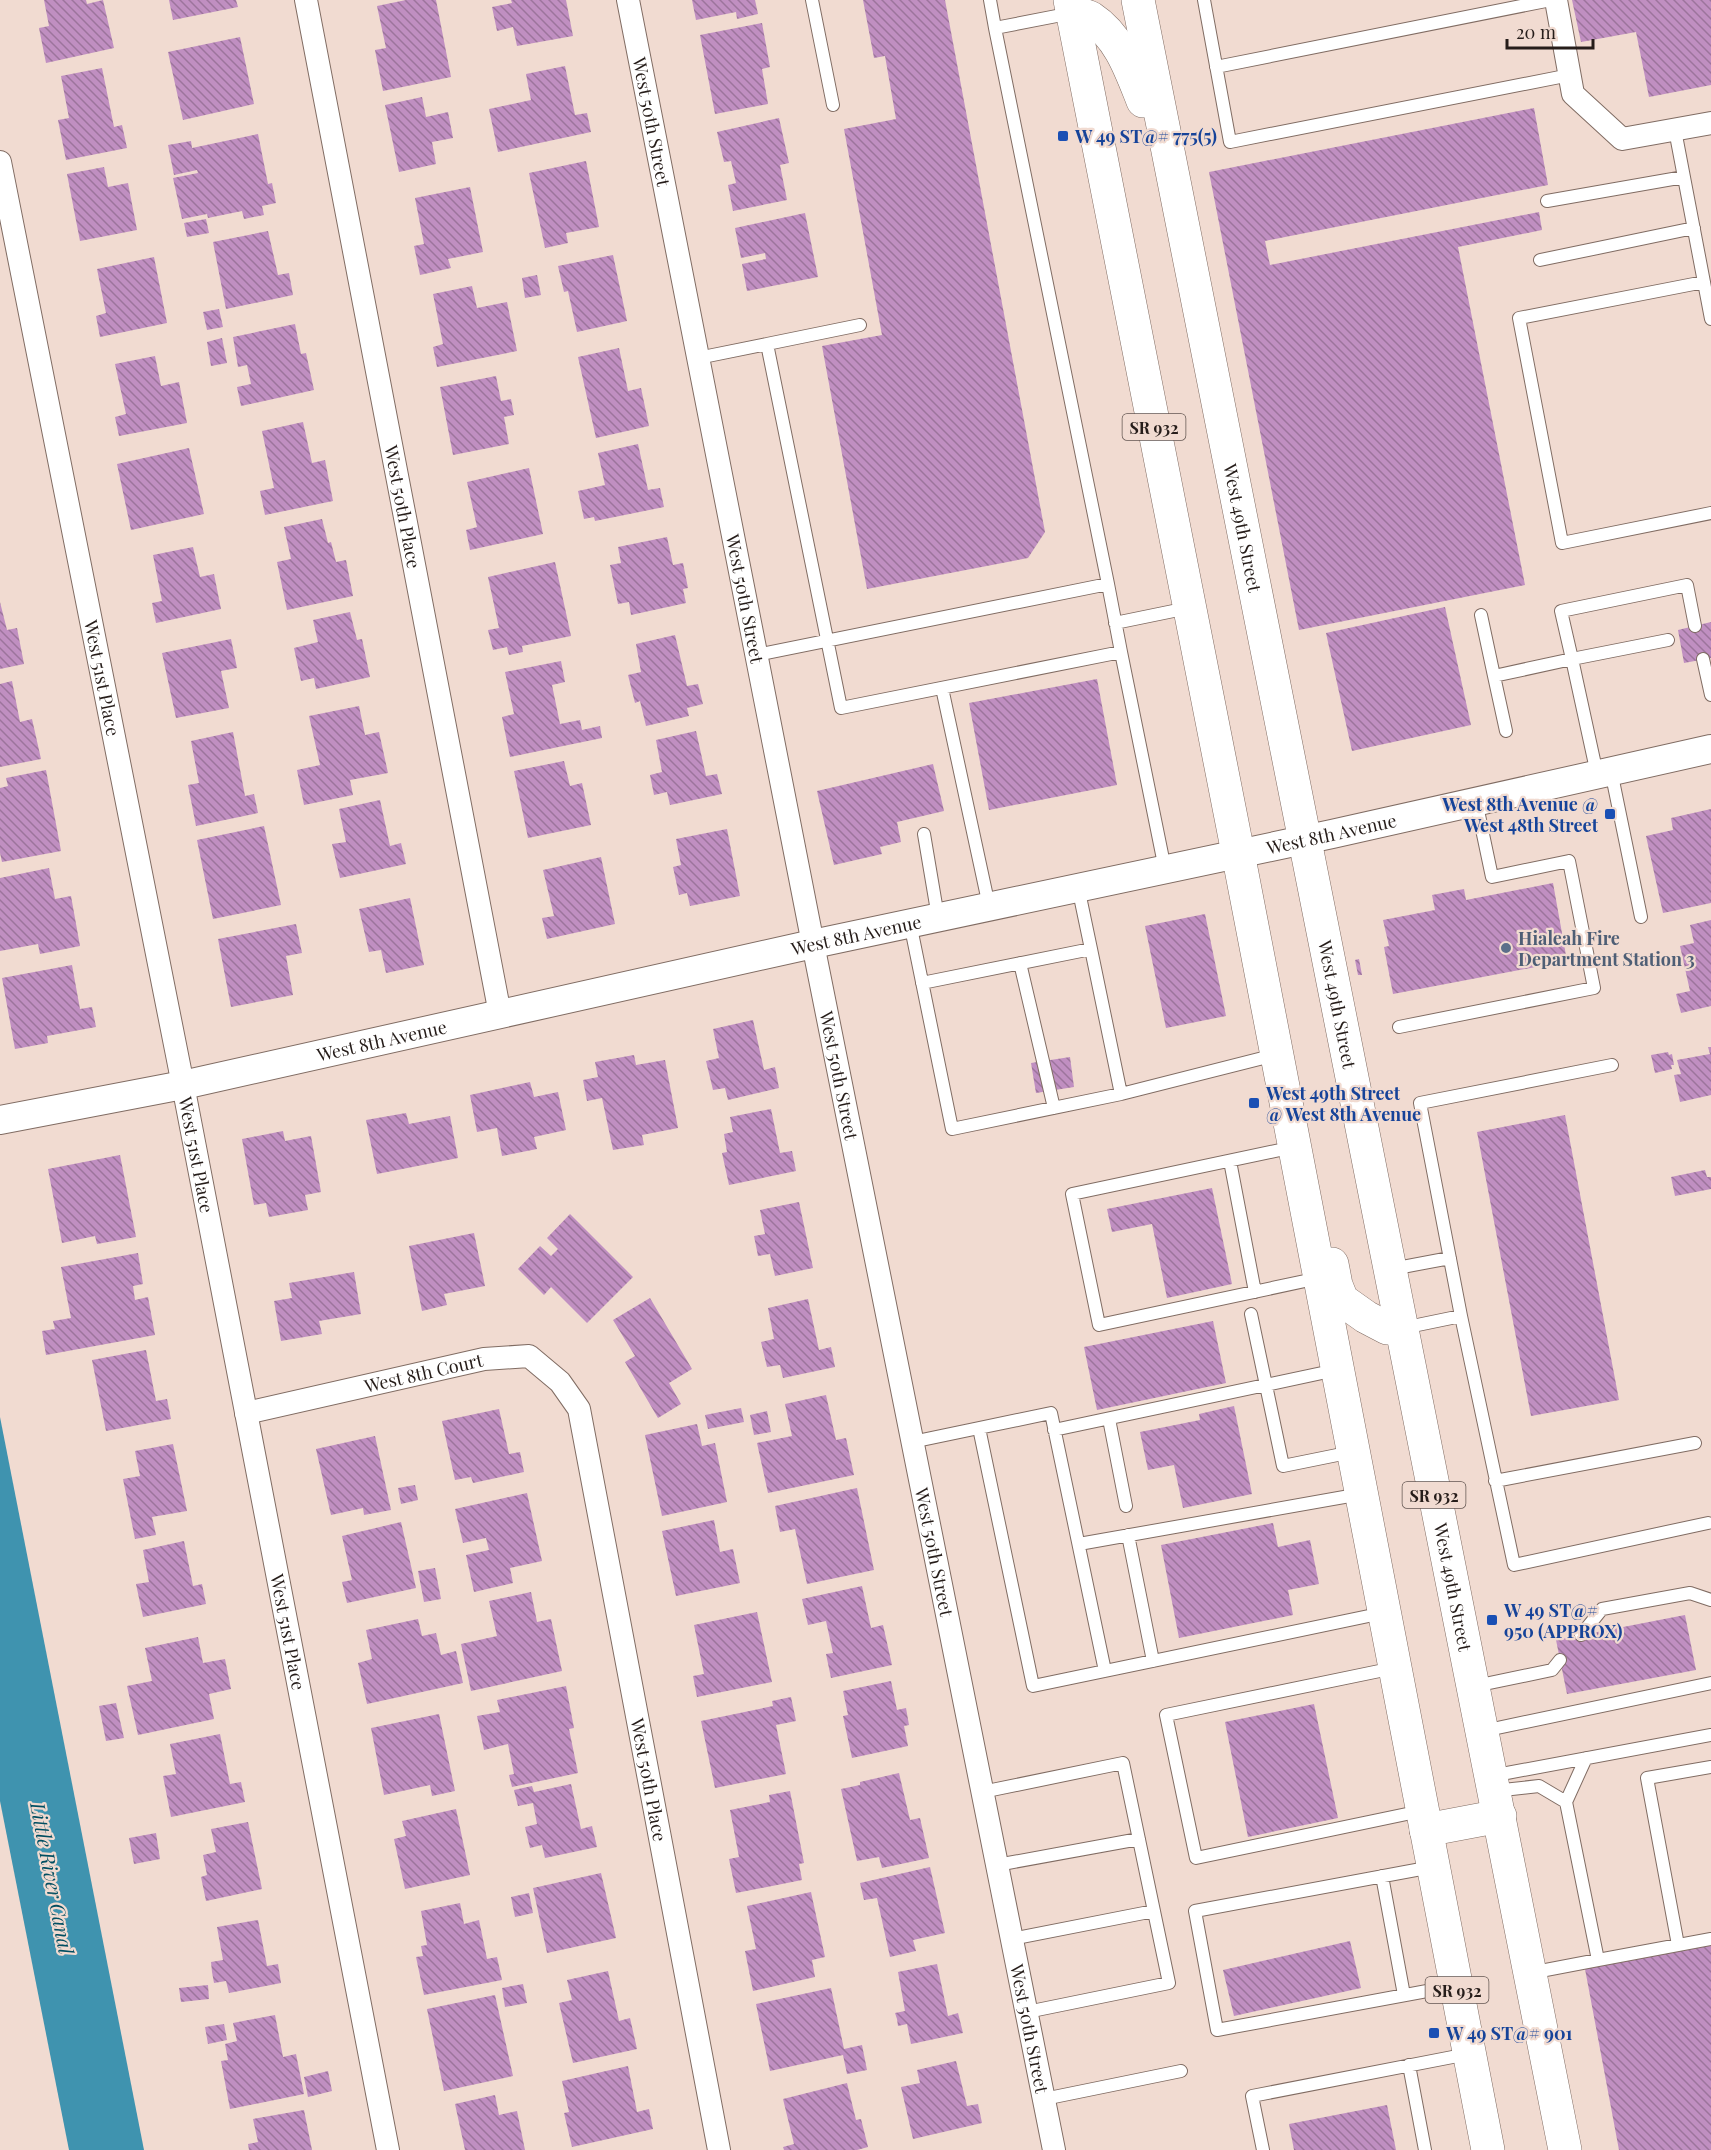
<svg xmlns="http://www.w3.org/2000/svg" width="1711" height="2150" font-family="'Playfair Display',serif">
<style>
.water{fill:#3f93af}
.building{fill:url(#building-back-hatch)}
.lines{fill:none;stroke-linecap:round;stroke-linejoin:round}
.service-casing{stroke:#806c63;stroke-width:14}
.minor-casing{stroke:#806c63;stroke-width:24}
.tertiary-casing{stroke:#806c63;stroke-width:30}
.primary-casing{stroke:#806c63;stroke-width:34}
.service{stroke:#fff;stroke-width:12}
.minor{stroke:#fff;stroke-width:22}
.tertiary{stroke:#fff;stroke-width:28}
.primary{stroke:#fff;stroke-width:33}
.transit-dot{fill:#1a4fb4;stroke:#f1dbd1;stroke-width:2}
.service-dot{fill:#5c6f8a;stroke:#f1dbd1;stroke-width:2}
.labels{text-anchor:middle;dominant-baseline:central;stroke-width:4.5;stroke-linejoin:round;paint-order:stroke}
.shield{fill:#f1dbd1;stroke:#635651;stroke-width:1.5}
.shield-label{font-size:16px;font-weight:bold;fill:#261d1a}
.street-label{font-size:18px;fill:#261d1a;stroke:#f1dbd1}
.transit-label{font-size:18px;font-weight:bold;fill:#164399;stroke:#f1dbd1;text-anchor:start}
.service-label{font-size:18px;font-weight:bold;fill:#4e5e75;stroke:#f1dbd1;text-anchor:start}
.water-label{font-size:20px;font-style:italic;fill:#014e61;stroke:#f1dbd1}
</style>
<defs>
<pattern id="building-back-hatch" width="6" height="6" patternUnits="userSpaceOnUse" patternTransform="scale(1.5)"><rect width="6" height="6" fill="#c08fc1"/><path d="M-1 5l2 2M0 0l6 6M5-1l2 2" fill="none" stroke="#9c749c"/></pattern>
</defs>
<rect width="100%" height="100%" fill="#f1dbd1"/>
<path class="water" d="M0 1417 144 2150H69L0 1801Z"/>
<path class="building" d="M44 0H86L87 4 103 0 114 48 46 63 39 28 49 26Z
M169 0H236L238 7 173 20Z
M406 0H436L451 77 383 91 375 50 386 48 377 6Z
M511 0H566L573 36 517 46 513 27 497 31 492 7 512 3Z
M692 0H755L758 14 737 19 736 12 696 20Z
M863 0H945L1045 532 1028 558 867 589 822 346 882 335 844 129 896 119 885 56 874 58Z
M1572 0H1711V85L1649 97 1636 32 1581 42Z
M762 23 770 67 762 69 768 104 715 114 700 35Z
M240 37 254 104 183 120 168 52Z
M565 66 575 115 587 113 591 132 498 152 489 109 531 100 526 74Z
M102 68 114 127 122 125 127 148 66 160 58 120 69 118 61 76Z
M422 97 426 117 448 112 453 138 432 142 436 164 399 172 385 105Z
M1534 108 1548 185 1265 241 1270 265 1539 212 1542 230 1458 247 1525 585 1299 630 1209 172Z
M779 118 789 163 780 165 787 200 733 211 728 185 736 183 731 161 724 162 717 132Z
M258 134 268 184 272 183 276 203 262 206 264 215 244 219 242 211 208 218 207 214 182 219 173 178 198 173 197 170 174 175 168 145 191 141 192 148Z
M586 161 599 227 566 233 568 243 545 248 529 173Z
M104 167 108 187 128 183 137 230 80 241 67 174Z
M470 187 483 252 448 259 451 268 420 275 414 246 424 244 415 198Z
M805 213 818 277 747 291 742 264 766 259 765 253 741 258 735 228Z
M206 219 209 233 187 237 184 223Z
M268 231 278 275 289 273 293 295 226 309 213 242Z
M613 255 627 321 577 332 568 291 564 292 558 266Z
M154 257 167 323 100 337 96 316 106 313 97 269Z
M537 275 541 295 525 298 522 278Z
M472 286 477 308 507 302 517 351 437 367 433 347 443 344 433 294Z
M219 309 223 327 207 330 203 312Z
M295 324 301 354 306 353 314 390 241 406 237 387 251 384 247 365 238 367 233 337Z
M222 338 227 363 211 366 207 342Z
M619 348 628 391 641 388 649 426 596 438 578 357Z
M155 356 161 386 179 382 187 423 119 436 115 417 126 414 115 364Z
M496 376 501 401 511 399 514 415 504 417 509 444 453 455 440 387Z
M303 422 312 463 325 460 333 501 265 515 260 491 274 488 262 431Z
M638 444 648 490 660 488 664 507 595 521 594 517 584 519 578 491 605 485 598 453Z
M189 448 204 514 131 530 117 464Z
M529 468 543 534 470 550 466 530 477 527 467 482Z
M322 519 328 543 331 542 336 562 346 560 353 596 287 610 277 562 291 559 284 527Z
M667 537 673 565 683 563 688 588 683 589 686 603 631 615 629 602 618 604 610 565 621 563 618 547Z
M193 547 200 577 214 574 221 609 156 623 152 603 162 601 153 555Z
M555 562 571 636 522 646 523 652 509 655 507 647 493 650 488 630 499 628 488 577Z
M0 602 7 630 17 628 24 664 0 669Z
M1445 607 1471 725 1352 751 1326 633Z
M350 612 357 640 362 639 370 677 316 689 314 678 301 681 294 648 318 642 313 620Z
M1711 622V658L1684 663 1678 630Z
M675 635 687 686 698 684 703 704 687 708 689 716 646 726 640 701 635 703 628 675 641 672 636 644Z
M231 639 237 668 221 671 229 708 176 718 162 653Z
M561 661 565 682 552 685 560 724 580 720 582 730 600 726 602 738 510 757 502 717 514 714 505 672Z
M1097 679 1117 785 989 810 969 703Z
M12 681 20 722 32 719 41 759 0 767V684Z
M359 706 365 735 379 732 388 773 350 780 353 795 304 805 297 770 320 765 309 716Z
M696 731 706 776 717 774 722 794 670 805 667 792 654 795 650 775 662 772 656 740Z
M233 732 245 796 254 794 258 813 196 826 188 785 199 783 191 741Z
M564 761 570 786 582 783 591 825 528 838 514 771Z
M933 764 944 811 897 822 901 842 880 847 882 854 834 865 817 791Z
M46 770 61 851 2 862 0 853V788L8 786 6 778Z
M380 800 390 846 401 843 406 864 340 878 332 844 346 842 339 809Z
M1711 809V903L1663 913 1646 836 1673 830 1671 818Z
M264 826 281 905 213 919 197 840Z
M727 829 740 896 690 906 687 893 679 895 673 867 681 865 676 839Z
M601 857 615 924 547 939 542 918 554 916 543 870Z
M49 868 55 899 71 896 80 946 40 954 38 944 0 951V878Z
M1553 883 1567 961 1393 994 1384 947 1389 946 1383 920 1435 910 1432 895 1464 889 1466 900Z
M410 898 424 965 386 973 381 950 369 952 359 909Z
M1205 914 1226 1016 1166 1028 1145 926Z
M1711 920V1006L1681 1013 1676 994 1690 991 1680 946 1694 943 1690 925Z
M296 924 302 953 286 956 293 995 231 1007 218 939Z
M1359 959 1362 975H1358L1355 960Z
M72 965 80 1009 92 1007 96 1027 47 1036 48 1043 15 1049 2 978Z
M753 1020 764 1070 775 1067 779 1088 728 1100 725 1088 713 1090 706 1061 719 1058 713 1029Z
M1708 1047H1711V1095L1680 1102 1674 1075 1681 1074 1677 1060 1710 1054Z
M1668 1052 1669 1055 1672 1054 1674 1065H1671L1672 1069 1655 1073 1651 1055Z
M634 1055 636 1065 665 1060 678 1128 642 1135 644 1145 613 1150 602 1098 587 1101 583 1080 598 1077 595 1062Z
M1070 1057 1074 1087 1036 1093 1031 1063Z
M530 1082 534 1097 558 1092 566 1130 534 1137 537 1149 502 1156 497 1128 477 1132 470 1095Z
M771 1109 780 1153 792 1151 796 1171 729 1185 722 1153 727 1152 724 1134 733 1132 730 1117Z
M406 1113 409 1124 450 1116 458 1158 377 1174 366 1120Z
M1565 1115 1619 1400 1531 1416 1477 1132Z
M283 1131 285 1141 311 1136 321 1192 305 1195 308 1210 269 1217 266 1203 254 1205 242 1139Z
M120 1155 136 1237 97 1244 95 1236 62 1243 48 1169Z
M1705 1170 1707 1177H1711V1189L1675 1196 1671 1177Z
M1212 1188 1232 1284 1167 1298 1152 1224 1112 1232 1107 1209Z
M799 1202 813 1268 775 1276 770 1254 758 1256 754 1236 765 1234 760 1210Z
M570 1214 633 1277 587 1323 551 1287 544 1295 518 1269 540 1246 551 1256 558 1249 547 1238Z
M474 1233 485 1286 444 1294 447 1305 422 1311 409 1246Z
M138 1253 143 1284 133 1286 135 1300 148 1297 155 1335 46 1355 42 1331 55 1329 53 1321 71 1318 61 1267Z
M354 1272 361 1314 319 1321 322 1334 281 1341 274 1301 292 1298 289 1283Z
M650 1298 692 1369 669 1383 681 1404 658 1418 625 1362 635 1356 613 1320Z
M808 1299 819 1350 831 1347 835 1367 783 1378 780 1365 767 1367 761 1342 774 1339 768 1308Z
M1213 1321 1226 1383 1097 1410 1084 1347Z
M146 1350 156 1401 167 1399 171 1419 106 1431 92 1360Z
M826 1395 836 1440 846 1438 854 1475 768 1493 757 1443 792 1436 785 1404Z
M1234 1406 1252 1494 1183 1508 1174 1465 1148 1470 1140 1432 1200 1420 1199 1414Z
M741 1408 744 1422 708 1429 705 1415Z
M499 1409 509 1454 520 1452 524 1472 473 1483 471 1477 455 1480 442 1421Z
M767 1411 771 1432 754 1435 750 1415Z
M697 1424 702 1446 715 1443 727 1502 662 1516 645 1435Z
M375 1436 391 1510 364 1515 363 1508 331 1515 316 1449Z
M173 1444 187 1511 152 1517 156 1535 135 1539 123 1479 140 1476 135 1451Z
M415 1485 418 1500 401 1504 398 1488Z
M857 1488 874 1570 807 1584 795 1529 780 1532 775 1506Z
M527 1493 542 1561 510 1568 513 1583 474 1592 466 1555 489 1550 486 1538 463 1543 455 1509Z
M714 1520 720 1552 733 1549 740 1583 676 1596 662 1531Z
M401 1522 416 1588 347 1603 342 1582 352 1580 342 1536Z
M1273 1523 1278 1547 1310 1540 1319 1584 1288 1590 1293 1615 1179 1638 1161 1545Z
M184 1541 193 1586 202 1584 206 1604 143 1617 136 1584 149 1582 143 1550Z
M435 1568 441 1599 424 1602 418 1571Z
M862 1586 871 1628 883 1625 892 1665 831 1678 826 1654 833 1653 826 1621 808 1625 802 1599Z
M531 1592 537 1622 551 1619 562 1671 471 1691 461 1644 497 1636 489 1601Z
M757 1612 772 1682 697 1697 693 1676 704 1674 694 1625Z
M1685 1615 1696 1670 1567 1694 1556 1640Z
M418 1619 422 1636 436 1633 441 1655 456 1651 463 1683 367 1704 358 1663 372 1659 366 1630Z
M198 1637 203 1663 225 1659 231 1689 209 1694 214 1719 138 1735 127 1686 152 1681 145 1648Z
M891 1681 897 1710 906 1708 909 1725 904 1726 908 1746 852 1758 843 1716 848 1715 843 1691Z
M566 1686 574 1728 569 1729 578 1773 512 1787 509 1775 514 1774 508 1744 484 1750 477 1716 500 1712 497 1700Z
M791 1697 796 1721 776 1725 786 1774 715 1788 701 1721 773 1706 772 1701Z
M116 1703 124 1738 106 1741 99 1706Z
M1314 1704 1338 1818 1248 1837 1225 1722Z
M439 1714 455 1791 432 1796 430 1785 384 1795 371 1728Z
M220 1734 230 1784 241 1782 245 1802 171 1817 163 1776 176 1774 170 1744Z
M899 1773 910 1820 920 1818 929 1858 882 1868 879 1857 857 1861 841 1789 860 1785V1782Z
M571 1784 581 1829 592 1826 597 1847 545 1858 542 1845 530 1848 525 1827 537 1824 533 1803 518 1806 514 1790 532 1786 534 1792Z
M790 1791 804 1863 799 1864 802 1880 736 1893 729 1859 739 1857 730 1810 770 1802 769 1795Z
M456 1809 470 1875 405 1889 394 1839 406 1836 402 1821Z
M248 1822 262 1889 206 1901 201 1877 207 1875 203 1855 216 1852 211 1829Z
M156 1833 160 1859 134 1864 129 1838Z
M930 1867 945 1933 913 1940 916 1951 890 1957 877 1898 864 1900 860 1883Z
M601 1873 616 1938 547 1953 533 1888Z
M811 1892 825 1957 812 1960 815 1977 753 1991 745 1951 756 1949 747 1906Z
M529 1893 533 1913 515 1917 511 1897Z
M460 1903 464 1924 479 1920 487 1959 497 1957 502 1980 424 1995 416 1957 423 1956 421 1946 427 1945 421 1911Z
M258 1920 267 1966 278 1964 281 1983 229 1993 226 1981 214 1983 212 1972 211 1962 223 1960 217 1927Z
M1350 1941 1361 1988 1234 2016 1223 1970Z
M1711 1945V2150H1619L1585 1969Z
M937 1964 948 2016 958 2013 963 2033 911 2044 907 2024 898 2026 897 2019 895 2013 905 2011 898 1972Z
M608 1971 619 2021 630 2018 637 2049 573 2063 559 2003 572 2000 567 1980Z
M523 1984 527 2003 505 2007 502 1988Z
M208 1985 209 1999 181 2002 179 1988Z
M831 1988 844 2049 862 2045 867 2070 847 2074 843 2055 770 2071 756 2004Z
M495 1995 513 2076 444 2091 427 2009Z
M275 2015 283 2057 296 2054 304 2094 230 2109 221 2061 228 2060 225 2044 237 2041 233 2023Z
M224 2024 227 2040 208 2044 205 2027Z
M956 2061 967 2106 978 2104 982 2123 913 2139 901 2087 920 2083 917 2070Z
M628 2066 637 2112 649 2109 653 2129 572 2147 564 2113 569 2112 562 2081Z
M328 2071 332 2091 308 2097 304 2077Z
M847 2083 856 2120 861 2119 868 2147 857 2150H784L783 2147 794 2144 783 2099Z
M495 2095 499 2115 517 2111 525 2150H465L455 2104Z
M1387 2105 1396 2150H1294L1289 2124Z
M304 2110 312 2150H249L248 2144 258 2142 253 2119Z"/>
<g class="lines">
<g class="service-casing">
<path id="service" d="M812 0 833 105
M990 0 995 28 1072 13
M1204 0 1230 142 1570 75
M1216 67 1551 0
M1675 130 1711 319
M1547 201 1684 177
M1540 260 1694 228
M1704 282 1519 318 1562 543 1711 513
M767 344 860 325
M698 358 767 344 841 708 1121 652 1108 584
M1481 615 1494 676 1572 659 1597 774
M1115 623 1188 608
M1668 640 1572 659 1561 611 1687 585 1695 626
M1121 652 1165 869
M756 655 1108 584 995 28
M1703 659 1711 695
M1494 676 1506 731
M942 688 989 906
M1611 771 1641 917
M924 834 938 917
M910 923 952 1129 1121 1094 1275 1055
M1091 949 1121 1094
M1020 963 1054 1108
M922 983 1091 949 1078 887
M1399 1027 1594 988 1569 861 1492 877 1476 801
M1612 1065 1420 1103 1461 1316 1514 1565 1708 1523
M1294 1147 1072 1194 1099 1325 1319 1278
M1230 1161 1255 1292
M1392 1269 1450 1258
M1251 1314 1283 1466 1352 1452
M1403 1328 1461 1316
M1109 1419 1126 1506
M1054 1430 1336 1370
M912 1442 979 1428
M1495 1481 1695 1443
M1128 1535 1153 1661
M1079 1544 1361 1494
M1581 1635 1602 1609 1690 1593 1711 1600
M1394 1668 1166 1715 1196 1858 1421 1811
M1105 1671 1051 1413 979 1428 1033 1686 1383 1613
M1475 1686 1552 1670 1560 1660
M1483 1731 1711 1683
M1491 1776 1711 1735
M1494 1791 1539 1786 1566 1802
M982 1792 1123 1763 1169 1983 1027 2012
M997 1865 1139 1839
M1432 1867 1195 1911 1217 2030 1454 1986
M1382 1876 1404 1995
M1012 1939 1154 1911
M1678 1945 1647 1778 1711 1767
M1598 1960 1711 1939
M1530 1973 1598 1960 1566 1802 1586 1758
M1409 2065 1425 2150
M1044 2099 1181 2071
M1263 2150 1252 2096 1468 2054"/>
</g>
<g class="minor-casing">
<g id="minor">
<path id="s1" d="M306 0 500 1014"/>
<path id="s2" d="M628 0 813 944 1054 2150"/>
<path d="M1556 0 1573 94 1622 139 1711 123"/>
<path id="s3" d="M0 162 183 1085 388 2150"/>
<path id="s4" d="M246 1413 484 1359 529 1356 560 1382 579 1409 719 2150"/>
</g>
</g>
<g class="tertiary-casing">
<g id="tertiary">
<path id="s5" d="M0 1120 183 1085 813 944 1332 834 1711 749"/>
</g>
</g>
<g class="primary-casing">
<g id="primary">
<path d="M1070 0 1238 853 1488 2150"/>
<path id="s6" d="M1138 0 1565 2150"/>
<path d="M1073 13C1078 14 1086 15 1091 18 1120 37 1131 71 1143 101"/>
<path d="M1332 1264 1336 1285 1342 1300 1366 1317 1387 1328H1401"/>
<path d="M1426 1830 1500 1816"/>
</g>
</g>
<use href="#service" class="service"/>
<use href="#minor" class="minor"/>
<use href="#tertiary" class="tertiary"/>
<use href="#primary" class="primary"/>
</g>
<g class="transit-dot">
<rect x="1057" y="130" width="12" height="12" rx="3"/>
<rect x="1604" y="808" width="12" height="12" rx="3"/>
<rect x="1248" y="1097" width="12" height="12" rx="3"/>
<rect x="1486" y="1614" width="12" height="12" rx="3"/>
<rect x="1428" y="2027" width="12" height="12" rx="3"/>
</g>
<circle class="service-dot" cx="1506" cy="948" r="6"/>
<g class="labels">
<g class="shield">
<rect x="1122.5" y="414" width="63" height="26" rx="4.5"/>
<rect x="1402.5" y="1482" width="63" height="26" rx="4.5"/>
<rect x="1425.5" y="1977" width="63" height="26" rx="4.5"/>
</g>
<g class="shield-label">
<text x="1154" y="427">SR 932</text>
<text x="1434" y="1495">SR 932</text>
<text x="1457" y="1990">SR 932</text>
</g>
<g class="street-label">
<text stroke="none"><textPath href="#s2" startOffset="124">West 50th Street</textPath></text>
<text stroke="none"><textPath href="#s1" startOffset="516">West 50th Place</textPath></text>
<text stroke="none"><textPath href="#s6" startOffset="538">West 49th Street</textPath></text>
<text stroke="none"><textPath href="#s2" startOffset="610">West 50th Street</textPath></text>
<text stroke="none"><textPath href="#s3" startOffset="526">West 51st Place</textPath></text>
<text stroke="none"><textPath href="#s5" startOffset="1362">West 8th Avenue</textPath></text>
<text stroke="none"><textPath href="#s5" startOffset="876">West 8th Avenue</textPath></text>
<text stroke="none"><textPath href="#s6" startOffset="1024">West 49th Street</textPath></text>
<text stroke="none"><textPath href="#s5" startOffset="390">West 8th Avenue</textPath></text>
<text stroke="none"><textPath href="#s2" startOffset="1096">West 50th Street</textPath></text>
<text stroke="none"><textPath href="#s3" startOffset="1012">West 51st Place</textPath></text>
<text stroke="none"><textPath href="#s4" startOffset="182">West 8th Court</textPath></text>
<text stroke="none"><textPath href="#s2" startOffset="1582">West 50th Street</textPath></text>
<text stroke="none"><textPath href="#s6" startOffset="1618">West 49th Street</textPath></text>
<text stroke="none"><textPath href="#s3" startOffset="1498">West 51st Place</textPath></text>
<text stroke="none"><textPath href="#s4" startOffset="740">West 50th Place</textPath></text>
<text stroke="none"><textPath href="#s2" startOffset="2068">West 50th Street</textPath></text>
</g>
<g class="transit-label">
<text x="1075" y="136">W 49 ST@# 775(5)</text>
<text x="1598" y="804" text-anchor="end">West 8th Avenue @<tspan x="1598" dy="21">West 48th Street</tspan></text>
<text x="1266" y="1093">West 49th Street<tspan x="1266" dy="21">@ West 8th Avenue</tspan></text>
<text x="1504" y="1610">W 49 ST@#<tspan x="1504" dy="21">950 (APPROX)</tspan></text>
<text x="1446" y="2033">W 49 ST@# 901</text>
</g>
<g class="service-label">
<text x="1518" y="938">Hialeah Fire<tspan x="1518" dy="21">Department Station 3</tspan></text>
</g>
<g class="water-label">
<text transform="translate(53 1878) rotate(79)">Little River Canal</text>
</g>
</g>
<path d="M1507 39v9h86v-9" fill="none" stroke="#261d1a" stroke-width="3"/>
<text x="1516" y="39" font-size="18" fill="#261d1a" stroke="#f1dbd1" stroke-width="4.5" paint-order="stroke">20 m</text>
</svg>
